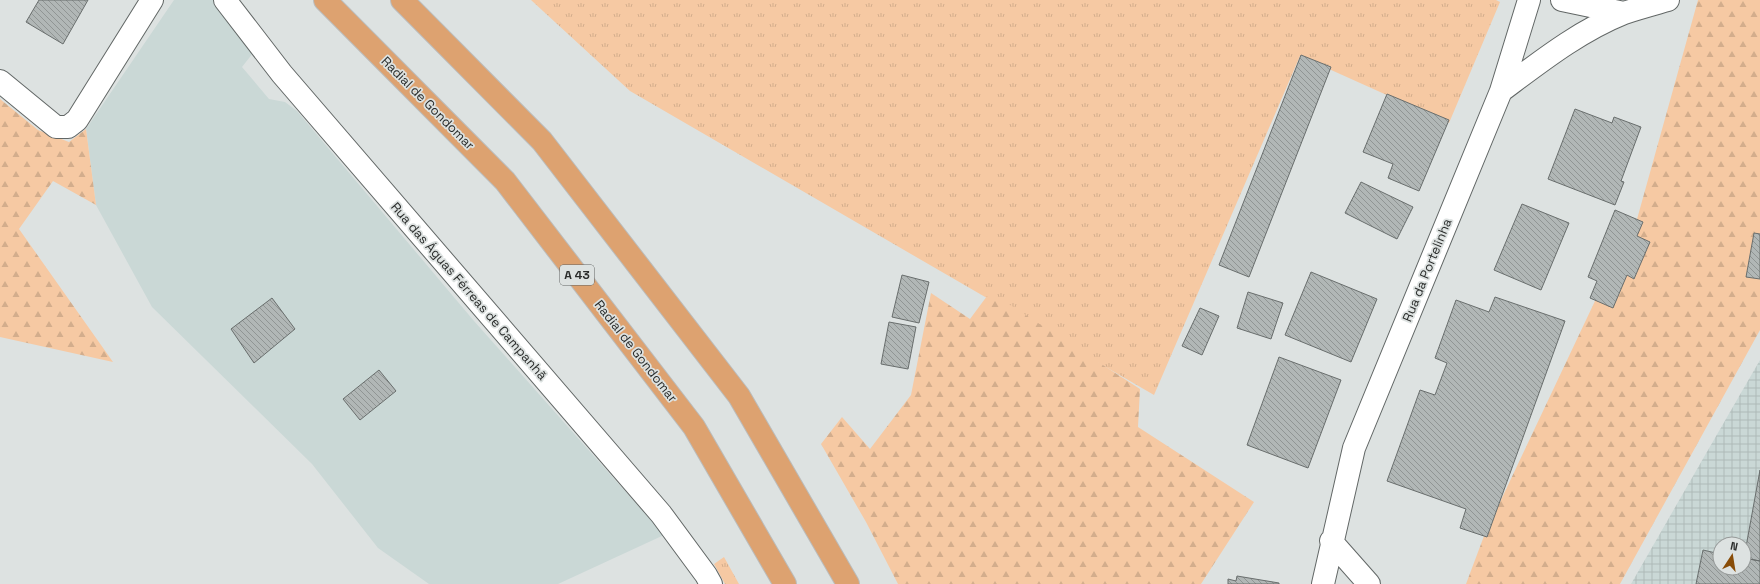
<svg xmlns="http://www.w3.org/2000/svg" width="1760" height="584" font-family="'Space Grotesk',sans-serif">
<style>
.built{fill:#cad8d6}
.industrial{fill:url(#industrial-grid);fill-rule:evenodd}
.grass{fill:url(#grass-tufts)}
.forest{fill:url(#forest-firs)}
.building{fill:url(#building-back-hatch);stroke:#696e6d}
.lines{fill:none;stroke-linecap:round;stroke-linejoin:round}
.minor-casing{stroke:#626766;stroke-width:24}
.tertiary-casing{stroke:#626766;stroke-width:24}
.motorway-casing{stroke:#bbbcbb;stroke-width:24}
.minor{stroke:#fff;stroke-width:22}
.tertiary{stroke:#fff;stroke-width:22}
.motorway{stroke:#dda270;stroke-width:22}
.labels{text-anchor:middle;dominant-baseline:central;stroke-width:3.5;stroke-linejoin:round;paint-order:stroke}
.shield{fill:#dde2e1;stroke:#606362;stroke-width:1}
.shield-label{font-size:12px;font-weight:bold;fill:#2b2d2c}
.street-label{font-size:13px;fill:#2b2d2c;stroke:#dde2e1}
</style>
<defs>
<pattern id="industrial-grid" width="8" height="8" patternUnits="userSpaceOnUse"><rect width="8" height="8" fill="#cad8d6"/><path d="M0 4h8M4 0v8" fill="none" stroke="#aebab8"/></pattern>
<pattern id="grass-tufts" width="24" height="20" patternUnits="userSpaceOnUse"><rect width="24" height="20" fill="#f6c9a3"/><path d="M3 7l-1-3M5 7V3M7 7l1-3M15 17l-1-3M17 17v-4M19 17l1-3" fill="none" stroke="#d3ad8c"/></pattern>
<pattern id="forest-firs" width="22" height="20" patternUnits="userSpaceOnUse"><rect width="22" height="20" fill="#f6c9a3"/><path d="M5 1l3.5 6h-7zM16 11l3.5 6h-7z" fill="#d3ad8c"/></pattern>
<pattern id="building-back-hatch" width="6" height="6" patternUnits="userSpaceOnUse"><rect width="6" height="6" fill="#b1b7b6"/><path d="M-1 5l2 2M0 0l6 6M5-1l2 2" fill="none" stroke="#909594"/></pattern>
</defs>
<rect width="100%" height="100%" fill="#dde2e1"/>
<path class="built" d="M174 0H214L253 53 242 67 269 99 285 102 297 111 474 321 664 535 558 584H429L378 548 312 464 152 307 96 205 86 129Z"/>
<path class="industrial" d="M1760 360V584H1631L1704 457ZM1720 544H1744V568H1720Z"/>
<path class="grass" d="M531 0H1496L1500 2 1449 123 1300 56 1154 395 630 91Z
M724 557 739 584H725L714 564Z"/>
<path class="forest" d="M1698 0H1760V330L1620 584H1466L1484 536 1612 265 1634 230Z
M0 99 38 130 69 142 86 129 96 205 53 181 19 229 113 362 0 337Z
M990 292 1140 389 1138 427 1254 502 1201 584H898L866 522 821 444 842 417 870 449 911 395 931 293 970 319Z"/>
<path class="building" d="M39 0H88L63 44 26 22Z
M1301 55 1331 67 1249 277 1219 265Z
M1387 94 1449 120 1419 191 1388 178 1393 164 1363 152Z
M1575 109 1612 123 1614 117 1641 127 1621 181 1624 182 1615 205 1548 179Z
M1361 182 1413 207 1397 239 1345 213Z
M1522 204 1569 223 1541 290 1494 270Z
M1615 210 1643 222 1637 236 1650 242 1634 279 1627 275 1613 308 1590 298 1597 281 1588 277Z
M1754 233 1760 234V279L1746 277Z
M1311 272 1377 299 1351 362 1285 335Z
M902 275 929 282 919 323 892 317Z
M1248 292 1283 303 1271 339 1237 328Z
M1495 297 1565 321 1487 537 1460 528 1466 509 1387 481 1420 390 1435 395 1447 363 1435 358 1456 300 1489 312Z
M272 298 295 329 254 363 231 329Z
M1200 308 1219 316 1202 355 1182 346Z
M889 322 916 327 908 369 881 364Z
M1279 357 1341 380 1308 468 1247 445Z
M379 370 396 391 360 420 343 399Z
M1760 470V561L1744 558Z
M1703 550 1720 554V568H1744V558L1760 561V584H1696Z
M1237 576 1279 583V584H1228V579L1236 581Z"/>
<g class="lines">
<g class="minor-casing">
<path id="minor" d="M225 0 282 74 661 514 706 575 711 584
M0 81 56 127H68L77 120 152 0"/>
</g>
<g class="tertiary-casing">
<path id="tertiary" d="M1562 0 1624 13
M1501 91C1540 62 1579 31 1624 13 1639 8 1654 4 1668 0
M1331 541 1369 584
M1323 584 1354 448 1501 91 1529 0"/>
</g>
<g class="motorway-casing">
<path id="motorway" d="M325 0 505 181 694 427 785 584
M402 0 542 141 739 396 848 584"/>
</g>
<use href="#minor" class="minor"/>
<use href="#tertiary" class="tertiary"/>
<use href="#motorway" class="motorway"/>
</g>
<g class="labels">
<rect class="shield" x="560" y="265" width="34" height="20" rx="3"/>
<g class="shield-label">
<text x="577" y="275">A 43</text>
</g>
<g class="street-label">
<text transform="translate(428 103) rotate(45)">Radial de Gondomar</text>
<text transform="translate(1427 270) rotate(-68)">Rua da Portelinha</text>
<text transform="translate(469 291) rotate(49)">Rua das Águas Férreas de Campanhã</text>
<text transform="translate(636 351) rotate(52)">Radial de Gondomar</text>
</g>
</g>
<g transform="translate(1732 556) rotate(12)"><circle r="19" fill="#dde2e1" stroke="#969a99"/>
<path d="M0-3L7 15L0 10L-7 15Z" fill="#884c07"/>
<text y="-6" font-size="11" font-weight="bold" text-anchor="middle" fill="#2b2d2c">N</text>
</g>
</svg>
